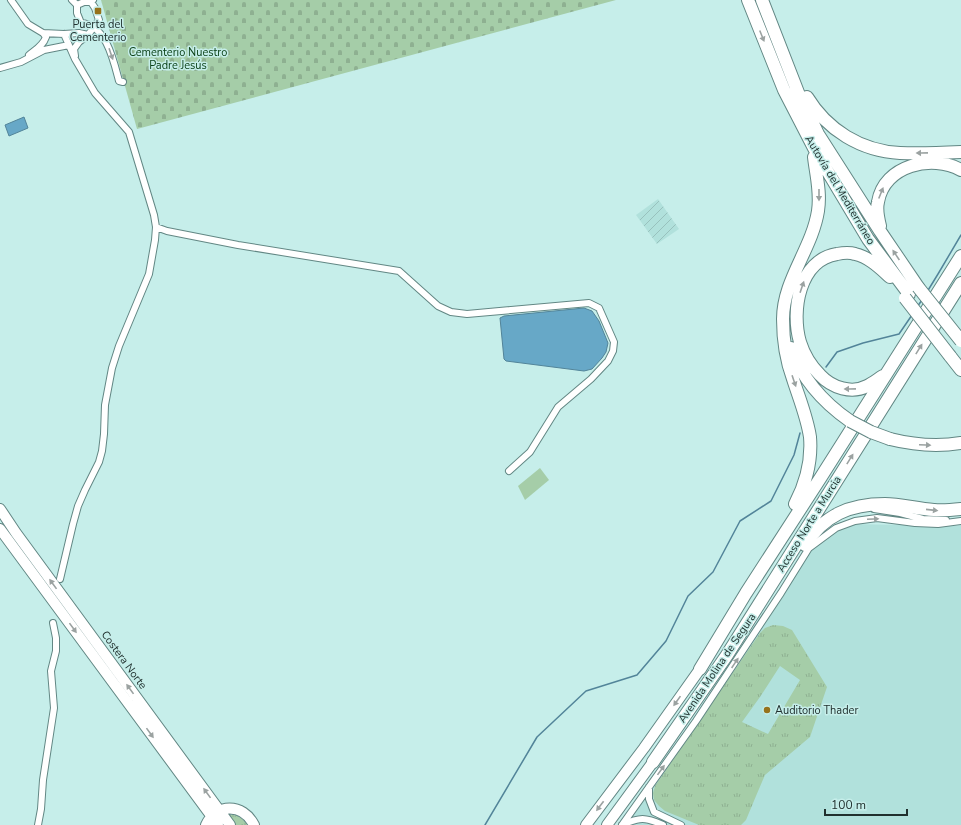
<svg xmlns="http://www.w3.org/2000/svg" width="961" height="825" font-family="'Nunito Sans',sans-serif">
<style>
.built{fill:#b1e1dc}
.industrial{fill:url(#industrial-furrows)}
.grass{fill:url(#grass-tufts);fill-rule:evenodd}
.cemetery{fill:url(#cemetery-stones)}
.garden{fill:#a5cda8}
.water{fill:#67a8c7;stroke:#528499}
.lines{fill:none;stroke-linecap:round;stroke-linejoin:round}
.stream{stroke:#528499;stroke-width:1.5}
.minor-casing{stroke:#628784;stroke-width:8}
.primary-casing{stroke:#628784;stroke-width:12}
.motorway-casing{stroke:#628784;stroke-width:14}
.minor{stroke:#fff;stroke-width:6}
.primary{stroke:#fff;stroke-width:10}
.motorway{stroke:#fff;stroke-width:12}
.motorway-bridge-casing{stroke:#628784;stroke-width:14;stroke-linecap:butt}
.motorway-bridge{stroke:#fff;stroke-width:12}
.oneway{fill:#9ba2a1}
.poi-dot{fill:#96721b;stroke:#c6eeea;stroke-width:1.5}
.labels{text-anchor:middle;dominant-baseline:central;stroke-width:3;stroke-linejoin:round;paint-order:stroke}
.poi-label{font-size:11px;fill:#20302e;stroke:#c6eeea}
.park-label{font-size:11px;fill:#0c4218;stroke:#c6eeea}
.street-label{font-size:11px;fill:#20302e;stroke:#c6eeea}
</style>
<defs>
<pattern id="industrial-furrows" width="10" height="10" patternUnits="userSpaceOnUse"><rect width="10" height="10" fill="#b1e1dc"/><path d="M-1 1l2-2M0 10L10 0M9 11l2-2" fill="none" stroke="#98c1bd"/></pattern>
<pattern id="grass-tufts" width="24" height="20" patternUnits="userSpaceOnUse"><rect width="24" height="20" fill="#a5cda8"/><path d="M3 7l-1-3M5 7V3M7 7l1-3M15 17l-1-3M17 17v-4M19 17l1-3" fill="none" stroke="#8eb091"/></pattern>
<pattern id="cemetery-stones" width="16" height="16" patternUnits="userSpaceOnUse"><rect width="16" height="16" fill="#a5cda8"/><path d="M2 7V4a2 2 0 0 1 4 0v3zM10 15v-3a2 2 0 0 1 4 0v3z" fill="#8eb091"/></pattern>
</defs>
<rect width="100%" height="100%" fill="#c6eeea"/>
<path class="built" d="M850 524 957 526 961 525V825H619L727 672 807 548Z"/>
<path class="industrial" d="M658 199 679 229 657 244 636 215Z"/>
<path class="grass" d="M773 625 783 626 792 630 827 687 810 737 765 775 756 796 746 820 741 825H699L665 811 659 806 654 800 653 793 655 786 760 633 765 628ZM780 666 800 680 768 734 742 722 760 697Z
M227 815C235 814 243 817 247 825H234Z"/>
<path class="cemetery" d="M101 0H616L137 129Z"/>
<path class="garden" d="M540 468 549 480 525 500 518 486Z"/>
<path class="water" d="M24 117 28 128 9 136 5 125Z
M584 308 592 311 599 321 608 343 606 352 602 358 592 369 584 371 506 361 504 359 500 318 504 316Z"/>
<g class="lines">
<path class="stream" d="M927 292 938 274 961 235
M917 307 922 300
M826 367 837 352 863 343 899 334 912 315
M485 825 537 737 586 691 637 675 666 641 688 596 713 572 740 521 771 501 794 455 800 433"/>
<g class="minor-casing">
<path id="minor" d="M11 0 28 24 43 33 64 34 79 33 88 35 99 20 95 8 91 2
M72 0 77 5V13L81 23C106 24 114 62 119 81L123 82
M77 5 84 2H91L93 0
M29 55C35 50 43 46 46 37L43 33
M75 56 74 49 79 42 88 35
M0 68 21 62 44 50 69 45
M156 227 167 231 238 245 399 271 438 306 451 312 467 314 589 303 599 308 614 342 613 351 608 361 591 379 558 407 530 452 509 471
M874 509 900 513 923 519 946 520
M60 579 73 524 78 506 85 490 99 462 102 451 104 434 105 405 112 368 119 346 149 274 155 240 156 227 154 215 129 132 95 93 75 59 64 34
M649 787V799L654 812 681 825
M38 825 41 809 43 780 54 708 51 671 56 651V638L53 623
M622 825 696 721 781 593 809 548 836 528 855 521 877 518 915 523 938 524 961 521
M622 825C640 817 645 817 663 825"/>
</g>
<g class="primary-casing">
<path id="primary" d="M0 509 16 533 230 825
M0 529 218 825
M206 825C216 803 243 803 254 825
M586 825 644 748 700 669
M607 825 653 762"/>
</g>
<g class="motorway-casing">
<path id="motorway" d="M748 0 784 90 816 152 868 239 909 294
M762 0 799 95 818 134 880 231 918 287
M807 97C827 130 861 151 900 153 920 154 941 153 961 152
M880 226C878 218 876 210 878 202 884 165 932 154 961 170
M791 348C802 379 824 403 850 421
M950 356 961 370
M883 376C878 379 873 383 867 386 852 394 832 388 820 375 811 366 804 355 800 342 791 311 799 260 837 254 842 253 849 252 855 254 869 257 880 268 890 277
M890 439C914 445 936 447 961 443
M795 504C806 483 812 461 810 437 807 417 799 398 793 379 786 360 783 340 783 319 783 280 812 249 818 211 821 192 816 175 814 157
M805 545C824 515 850 504 885 504 901 504 917 509 934 510 942 511 952 510 961 509
M700 669 746 593 821 477 961 256
M653 762 727 655 961 283"/>
</g>
<use href="#minor" class="minor"/>
<use href="#primary" class="primary"/>
<use href="#motorway" class="motorway"/>
<g class="motorway-bridge-casing">
<path id="motorway-bridge" d="M918 287 961 341
M905 298 950 356
M850 421 871 432 890 439"/>
</g>
<use href="#motorway-bridge" class="motorway-bridge"/>
</g>
<defs><path id="oneway-solid" d="M-6-.8H1V-3.2L6.5 0L1 3.2V.8H-6Z"/></defs>
<g class="oneway">
<use href="#oneway-solid" transform="translate(762 36) rotate(68)"/>
<use href="#oneway-solid" transform="translate(111 54) rotate(71)"/>
<use href="#oneway-solid" transform="translate(922 153) rotate(179)"/>
<use href="#oneway-solid" transform="translate(881 193) rotate(-68)"/>
<use href="#oneway-solid" transform="translate(819 195) rotate(90)"/>
<use href="#oneway-solid" transform="translate(896 255) rotate(-124)"/>
<use href="#oneway-solid" transform="translate(802 287) rotate(-71)"/>
<use href="#oneway-solid" transform="translate(919 349) rotate(-58)"/>
<use href="#oneway-solid" transform="translate(794 381) rotate(71)"/>
<use href="#oneway-solid" transform="translate(850 389) rotate(179)"/>
<use href="#oneway-solid" transform="translate(925 445) rotate(3)"/>
<use href="#oneway-solid" transform="translate(850 459) rotate(-58)"/>
<use href="#oneway-solid" transform="translate(932 510) rotate(6)"/>
<use href="#oneway-solid" transform="translate(873 519) rotate(-3)"/>
<use href="#oneway-solid" transform="translate(53 584) rotate(-126)"/>
<use href="#oneway-solid" transform="translate(73 628) rotate(54)"/>
<use href="#oneway-solid" transform="translate(735 663) rotate(-56)"/>
<use href="#oneway-solid" transform="translate(130 689) rotate(-126)"/>
<use href="#oneway-solid" transform="translate(677 701) rotate(125)"/>
<use href="#oneway-solid" transform="translate(150 733) rotate(54)"/>
<use href="#oneway-solid" transform="translate(661 770) rotate(-54)"/>
<use href="#oneway-solid" transform="translate(207 793) rotate(-126)"/>
<use href="#oneway-solid" transform="translate(600 806) rotate(127)"/>
</g>
<g class="poi-dot">
<rect x="94" y="7" width="8" height="8" rx="2"/>
<circle cx="767" cy="710" r="4"/>
</g>
<g class="labels">
<g class="poi-label">
<text x="98" y="24">Puerta del<tspan x="98" dy="13">Cementerio</tspan></text>
<text x="775" y="710" text-anchor="start">Auditorio Thader</text>
</g>
<g class="park-label">
<text x="178" y="52">Cementerio Nuestro<tspan x="178" dy="13">Padre Jesús</tspan></text>
</g>
<g class="street-label">
<text transform="translate(840 190) rotate(59)">Autovía del Mediterráneo</text>
<text transform="translate(809 524) rotate(-58)">Acceso Norte a Murcia</text>
<text transform="translate(124 660) rotate(54)">Costera Norte</text>
<text transform="translate(717 668) rotate(-56)">Avenida Molina de Segura</text>
</g>
</g>
<path d="M825 809v6h82v-6" fill="none" stroke="#20302e" stroke-width="2"/>
<text x="831" y="809" font-size="12" fill="#20302e" stroke="#c6eeea" stroke-width="3" paint-order="stroke">100 m</text>
</svg>
